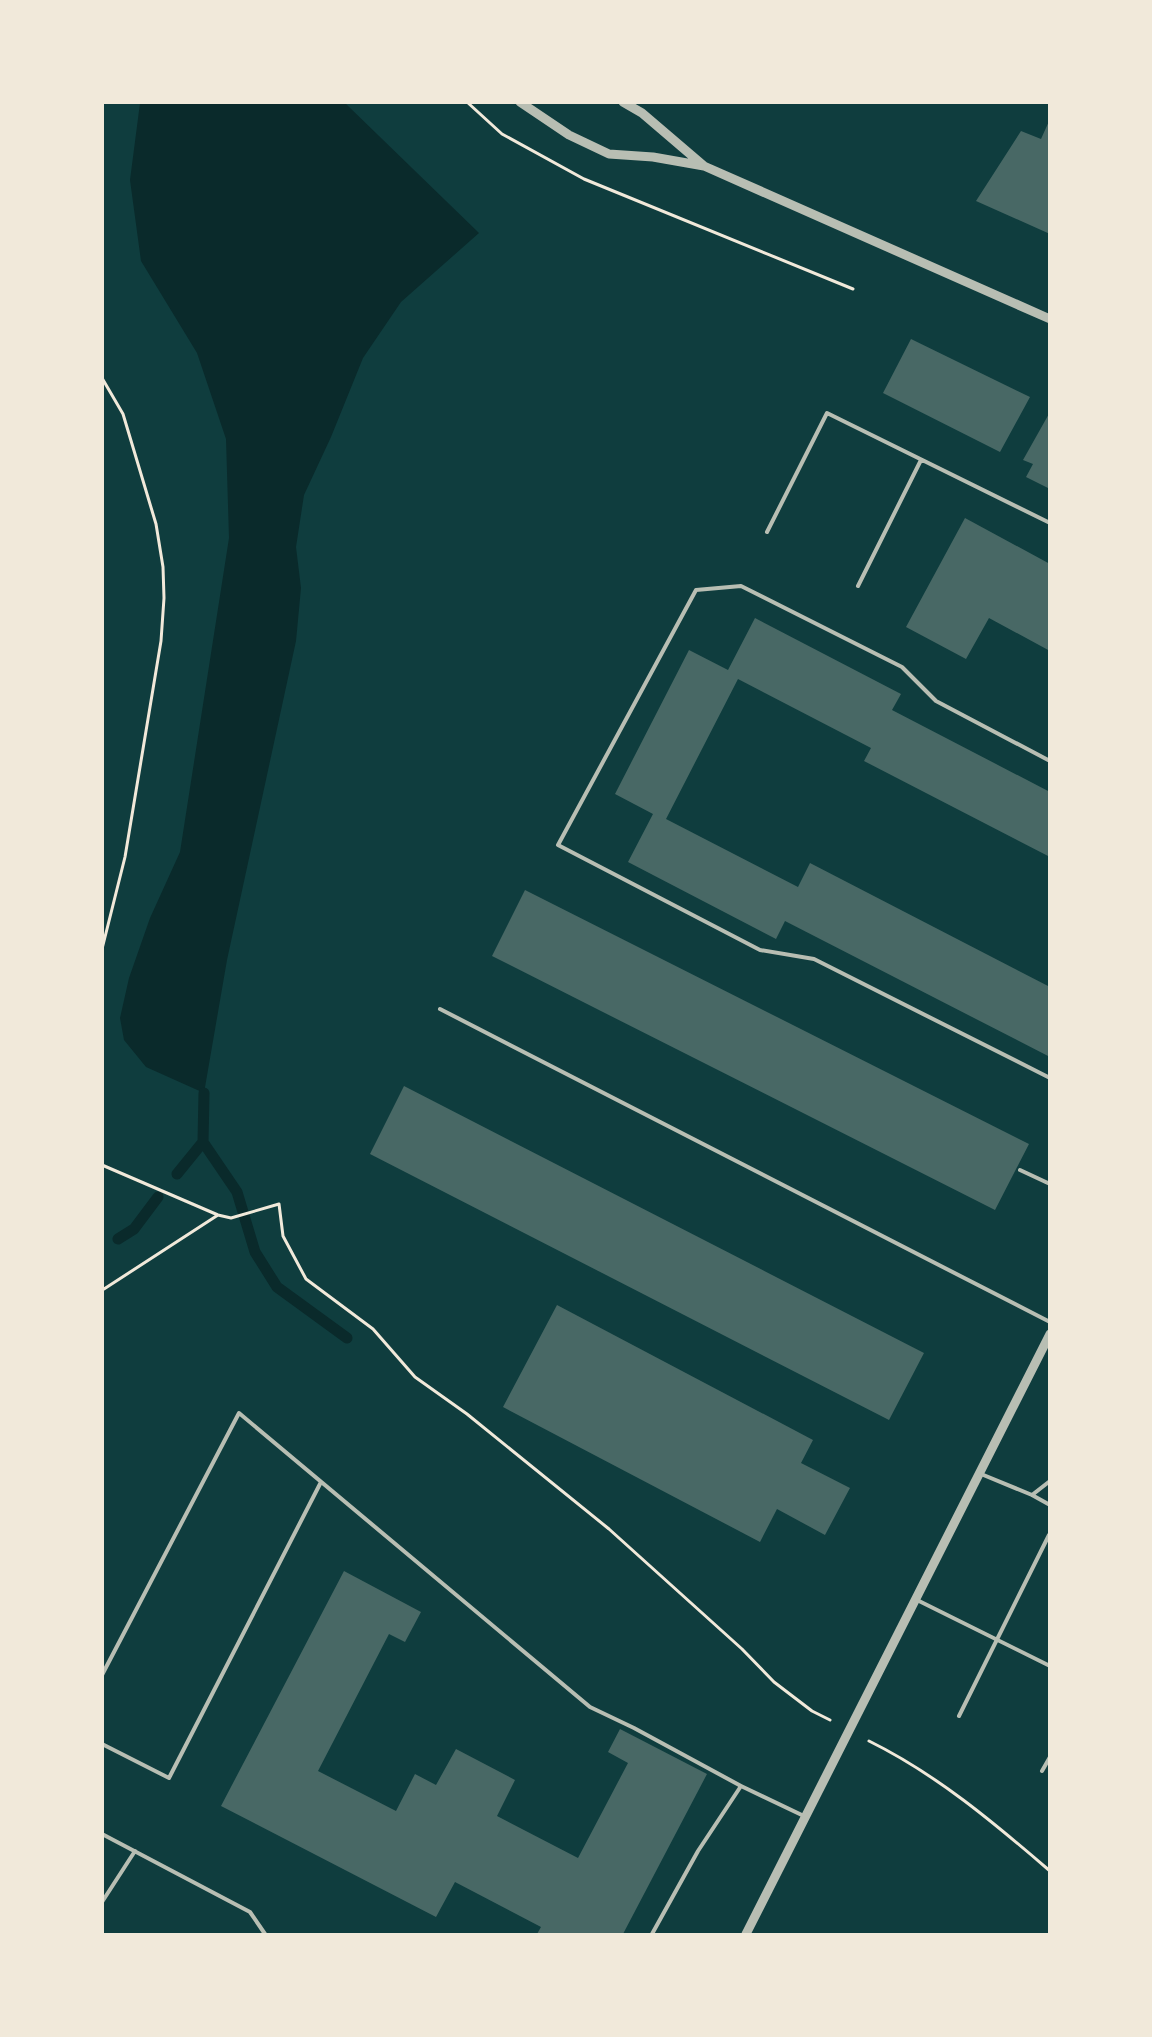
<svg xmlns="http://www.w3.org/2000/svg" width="1152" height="2037" font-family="Karla,sans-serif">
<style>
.water{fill:#0a2a2b}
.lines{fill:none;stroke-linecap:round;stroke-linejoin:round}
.stream{stroke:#0a2a2b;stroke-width:11}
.building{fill:#486865}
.path{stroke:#f1e9da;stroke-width:3}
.service{stroke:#b8beb3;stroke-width:4}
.tertiary{stroke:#b8beb3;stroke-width:9}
</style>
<rect width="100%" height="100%" fill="#0f3d3e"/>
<path class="water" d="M140 103H345L479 233 401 302 363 358 331 437 304 495 296 547 301 588 296 641 227 960 204 1093 146 1067 124 1040 120 1018 129 978 150 918 180 852 229 538 226 439 197 353 141 261 130 180Z"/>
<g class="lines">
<path class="stream" d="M204 1093 203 1142 237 1192 255 1252 277 1287 347 1338
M177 1174 203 1142
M118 1239 134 1229 158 1197"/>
</g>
<path class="building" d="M1050 119V234L976 201 1021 131 1041 139Z
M911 339 1030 397 1000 452 883 393Z
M1050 412V489L1026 477 1033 464 1023 460Z
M965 518 1050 564V651L989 618 966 659 906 627Z
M755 618 901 694 892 710 1050 792V857L864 761 871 748 738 679 666 819 798 887 810 863 1050 987V1057L785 921 776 939 628 862 653 814 615 794 689 650 728 670Z
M525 890 1029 1144 995 1210 492 956Z
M404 1086 924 1353 889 1420 370 1154Z
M557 1305 813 1440 801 1463 850 1488 825 1535 777 1509 760 1542 503 1407Z
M344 1571 421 1612 405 1642 389 1634 318 1771 396 1811 415 1774 436 1785 456 1749 515 1780 497 1816 578 1858 628 1763 608 1752 620 1729 707 1774 623 1934H537L541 1927 455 1882 436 1917 221 1806Z"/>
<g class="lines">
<path class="path" d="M467 102 502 134 584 179 853 289
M102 378 123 414 156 524 163 567 164 598 161 641 125 857 102 949
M102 1165 218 1215 231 1218 279 1204 283 1236 306 1279 373 1329 415 1377 467 1414 609 1529 742 1649 774 1682 812 1711 830 1720
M102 1183V1297
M104 1289 218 1215
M869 1741C936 1774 993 1822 1050 1871"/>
<path class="service" d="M767 532 827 413 1050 523
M858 586 921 460
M1050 761 936 701 902 667 741 586 696 590 558 845 760 950 814 959 1050 1078
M440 1009 1050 1322
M1020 1170 1050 1184
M981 1474 1032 1495 1050 1505
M1032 1495 1050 1481
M917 1600 1050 1666
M102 1675 239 1413 590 1707 634 1728 741 1786 806 1817
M959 1716 1049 1535
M102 1744 169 1778 321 1482
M1042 1771 1050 1757
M102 1834 250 1912 265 1934
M102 1902 135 1851
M652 1934 698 1851 741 1786"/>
<path class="tertiary" d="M520 102 569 135 609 154 653 157 704 166 1050 319
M623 102 642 113 704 166
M746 1934C848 1735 950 1535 1050 1334"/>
</g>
<rect width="1152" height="2037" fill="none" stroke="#f1e9da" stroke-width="208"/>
</svg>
